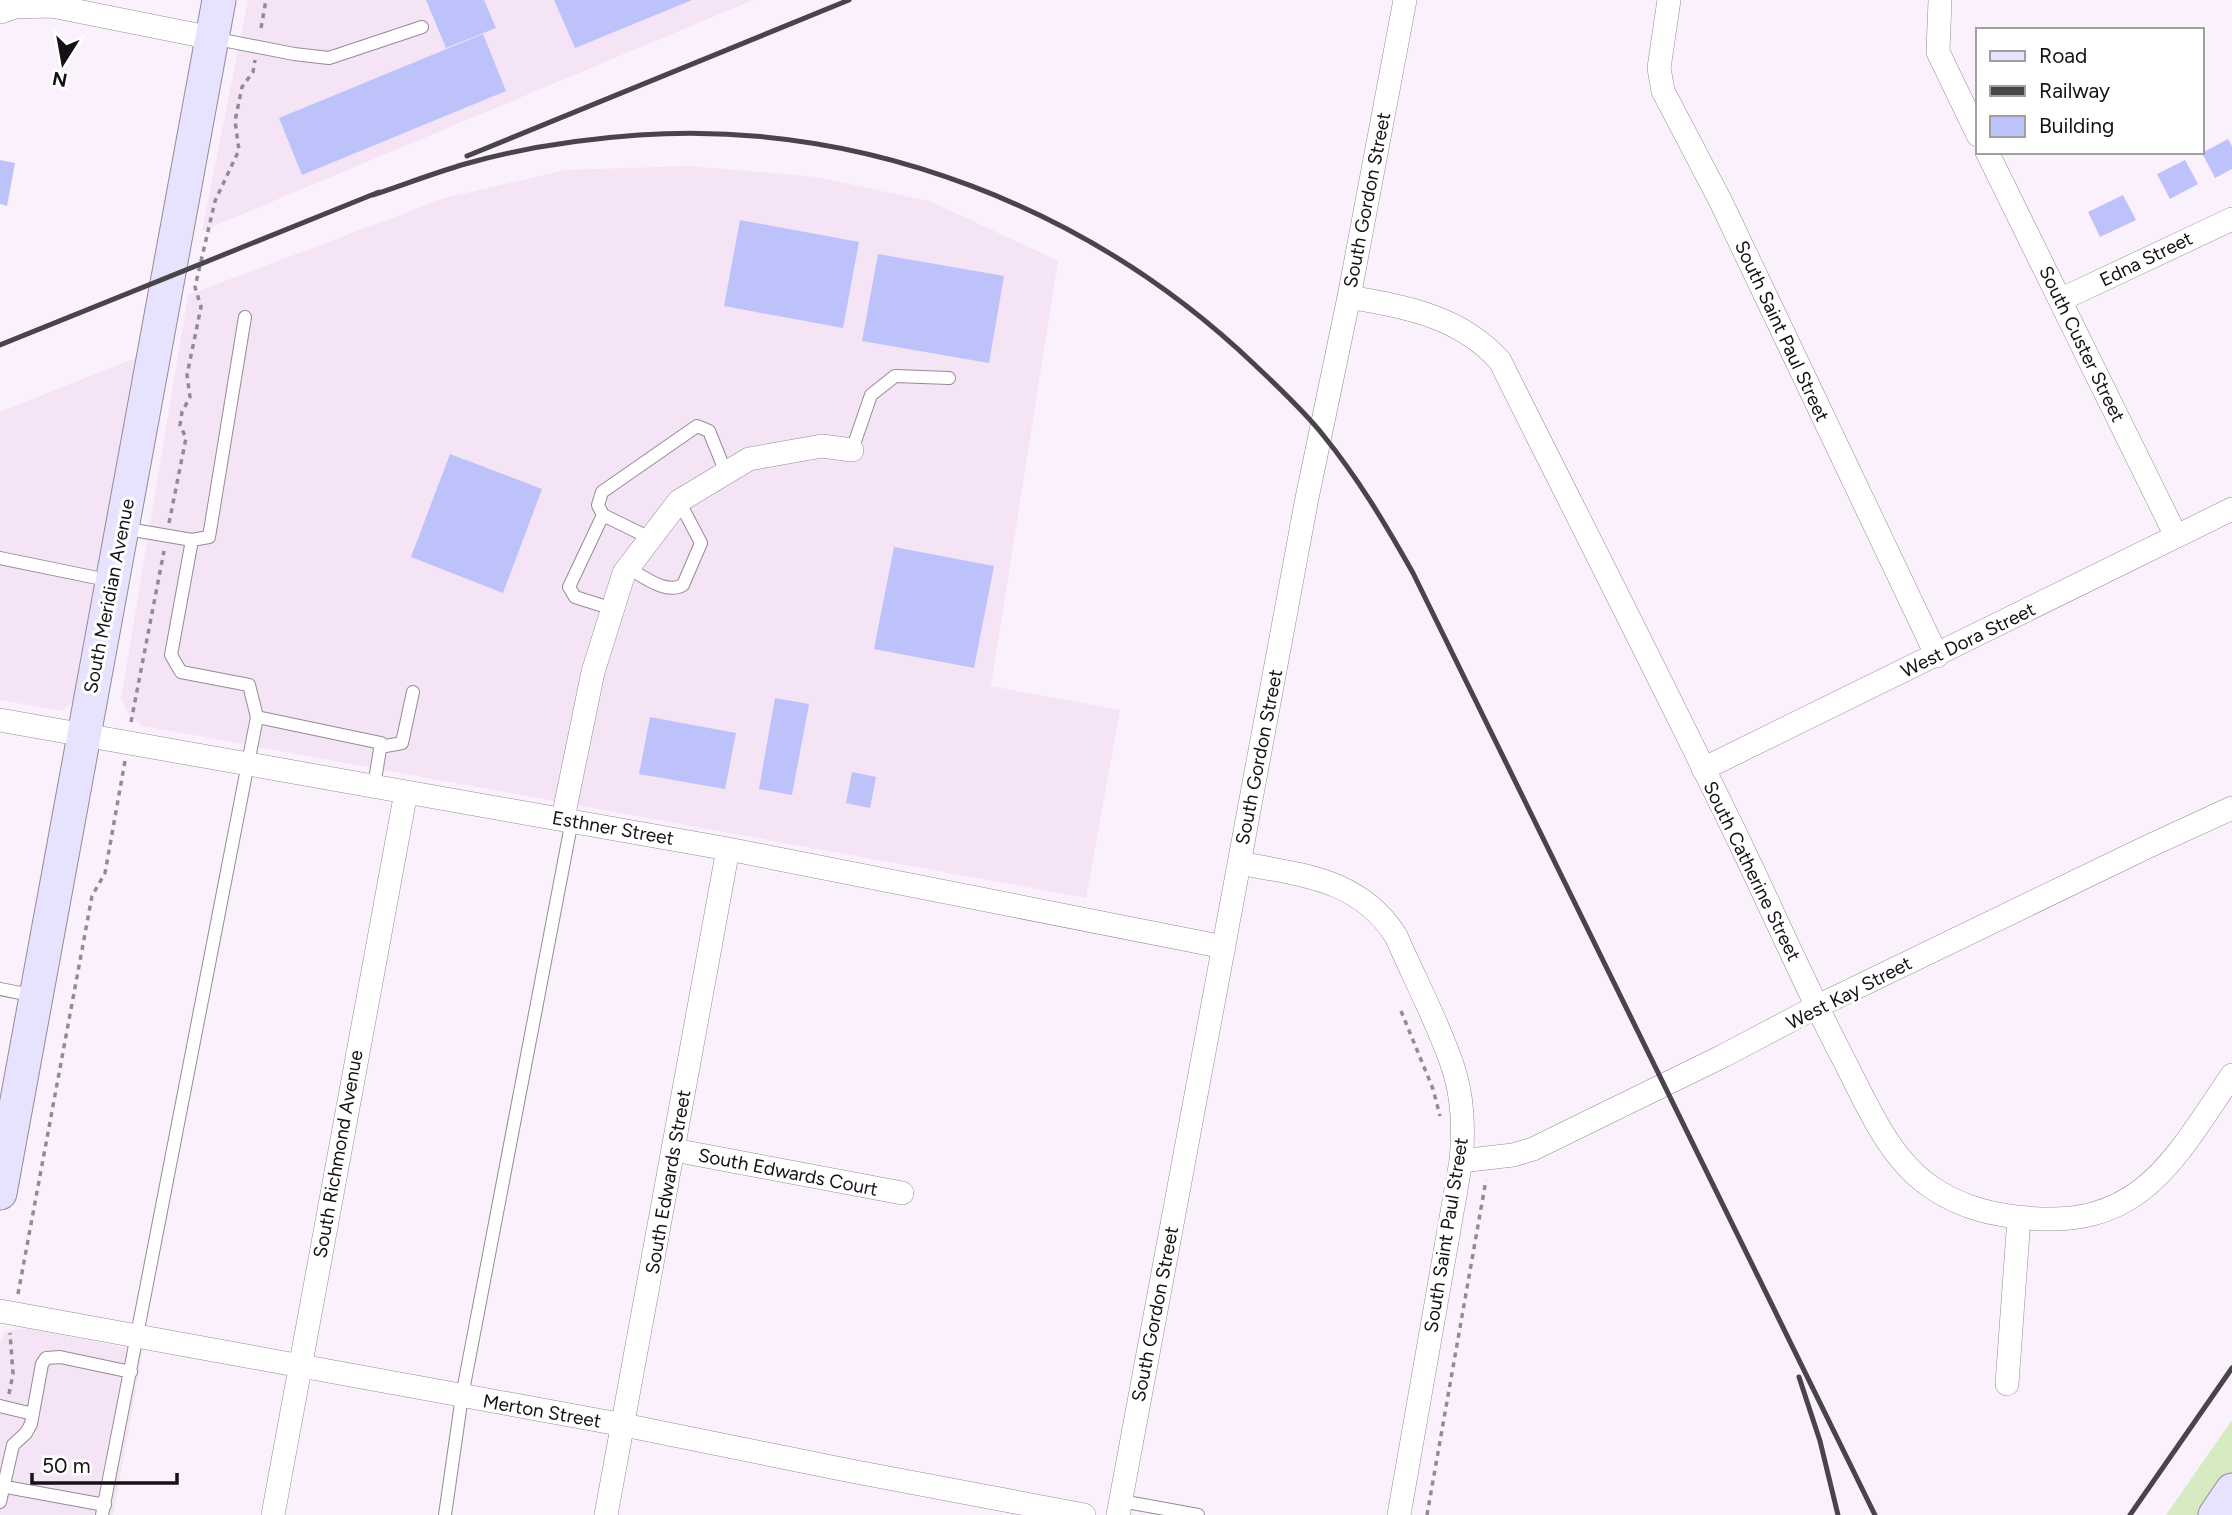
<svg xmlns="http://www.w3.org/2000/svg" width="2232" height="1515" font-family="Figtree,sans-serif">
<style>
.built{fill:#f4e4f6}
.green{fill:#d6ebc2}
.building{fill:#bec2fb}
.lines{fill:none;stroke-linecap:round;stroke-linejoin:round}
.lane-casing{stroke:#948b96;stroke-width:14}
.street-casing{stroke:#948b96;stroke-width:24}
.secondary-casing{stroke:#948b96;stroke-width:35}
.path{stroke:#928b93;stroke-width:3.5;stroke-dasharray:5 5;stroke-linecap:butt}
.lane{stroke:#fff;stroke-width:12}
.street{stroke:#fff;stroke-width:23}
.secondary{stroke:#e7e2fe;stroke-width:33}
.rail{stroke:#49444a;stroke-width:5}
.labels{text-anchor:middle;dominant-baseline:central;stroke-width:6;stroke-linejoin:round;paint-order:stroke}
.street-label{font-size:19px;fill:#151115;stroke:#fff}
</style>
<rect width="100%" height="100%" fill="#fbf1fd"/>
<path class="built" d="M248 0H753L202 231Z
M688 166 817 177 932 202 1058 261 991 686 1120 710 1086 898 143 726 128 714 121 699 188 295 445 198 566 170Z
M136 358 74 701 61 711 0 700V412Z
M26 1328 143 1351 113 1515H0V1343L5 1332Z"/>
<path class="green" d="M2232 1420V1474L2203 1515H2166Z"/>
<path class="building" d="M426 0H484L496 28 446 48Z
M554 0H692L575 48Z
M483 34 506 91 302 175 279 118Z
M2228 139 2232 146V169L2215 178 2202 153Z
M0 160 15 163 7 206 0 204Z
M2185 160 2198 184 2170 199 2157 174Z
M2123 195 2136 220 2100 237 2088 212Z
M740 220 859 242 843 328 724 306Z
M878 254 1004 276 989 363 862 341Z
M450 454 542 489 503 593 411 557Z
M894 547 994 566 974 668 874 649Z
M775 698 809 704 792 795 759 789Z
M650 717 736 733 725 789 639 774Z
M852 772 876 777 870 808 846 803Z"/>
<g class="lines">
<g class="lane-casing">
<path id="lane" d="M212 38 294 54 329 58 422 27
M852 450 871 395 895 376 949 378
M603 515 569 587 575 597 613 609
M122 528 192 540 209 537 245 317
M650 538 603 515 598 505 602 492 697 426 709 431 726 473
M192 540 171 655 181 672 249 685 257 717
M0 558 112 581
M628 568C643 576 666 595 683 585L701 543 679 501
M380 747 402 743 413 692
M0 989 36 996
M0 1406 33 1414
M0 1486 105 1505
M1121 1501 1198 1515
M0 1502 13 1445 26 1433 31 1424 42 1364 46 1358 60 1357 131 1372
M102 1515 257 717 381 743 374 786
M445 1515 462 1396 572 820"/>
</g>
<g class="street-casing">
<path id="street" d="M1669 0 1659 68 1663 91 1721 202 1937 656
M1940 0 1938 52 1978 135
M0 12 15 7 52 6 212 38
M1987 152 2176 536
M1349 297C1406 307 1460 316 1500 361 1580 522 1662 681 1740 843 1775 916 1807 990 1845 1062 1868 1107 1890 1161 1934 1189 1963 1208 1993 1215 2027 1218 2142 1229 2175 1158 2232 1075
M2060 300 2232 219
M0 720 728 849 1224 947
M1703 769 2232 509
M563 818 593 672 624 573 679 501 749 459 822 446 852 450
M1239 863C1301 875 1359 878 1396 936 1415 980 1439 1024 1454 1070 1463 1099 1464 1131 1461 1161L1399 1515
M674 1150 902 1193
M1461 1161 1513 1155 1533 1149 1723 1056 1816 1007 2147 847 2232 808
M0 1311 624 1425 851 1471 1084 1515
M2007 1384 2019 1218
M273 1515 406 792
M606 1515 728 849
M1118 1515 1307 498 1349 297 1405 0"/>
</g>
<g class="secondary-casing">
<path id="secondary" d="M0 1193 219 0
M2215 1515 2232 1490"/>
</g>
<path class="path" d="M261 28 266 0
M169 523 186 438 180 425 182 412 190 397 187 375 201 307 195 287 215 201 239 150 235 121 242 87 253 72 255 60
M131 722 164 551
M1401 1011 1433 1089 1440 1116
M18 1294 92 896 105 873 125 761
M9 1394 13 1374 10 1333
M1427 1515 1486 1180"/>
<use href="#lane" class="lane"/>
<use href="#street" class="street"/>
<use href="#secondary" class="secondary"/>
<path class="rail" d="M467 156 849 0
M373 195C403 185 434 173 465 164 521 148 581 139 639 135 867 120 1092 209 1255 365 1279 388 1303 410 1323 435 1358 478 1386 525 1413 573L1875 1515
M0 345 379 192
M1799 1377 1820 1441 1838 1515
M2130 1515 2232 1368"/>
</g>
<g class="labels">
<g class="street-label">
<text transform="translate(1367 200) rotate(-79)">South Gordon Street</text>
<text transform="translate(2146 259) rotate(-26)">Edna Street</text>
<text transform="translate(1782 331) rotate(65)">South Saint Paul Street</text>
<text transform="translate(2082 344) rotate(64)">South Custer Street</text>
<text transform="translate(109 596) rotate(-79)">South Meridian Avenue</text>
<text transform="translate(1968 640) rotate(-26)">West Dora Street</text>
<text transform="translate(1259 757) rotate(-79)">South Gordon Street</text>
<text transform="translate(613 828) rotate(10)">Esthner Street</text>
<text transform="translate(1752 871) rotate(64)">South Catherine Street</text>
<text transform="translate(1849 993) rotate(-27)">West Kay Street</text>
<text transform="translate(338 1154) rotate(-80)">South Richmond Avenue</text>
<text transform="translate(788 1172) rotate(11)">South Edwards Court</text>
<text transform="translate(668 1182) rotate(-80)">South Edwards Street</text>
<text transform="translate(1446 1235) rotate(-81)">South Saint Paul Street</text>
<text transform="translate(1155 1314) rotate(-79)">South Gordon Street</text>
<text transform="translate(542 1411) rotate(10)">Merton Street</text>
</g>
</g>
<rect x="1976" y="28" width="228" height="126" fill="#ffffff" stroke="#a1a0a1" stroke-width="2"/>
<rect x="1990" y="51" width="35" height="10" fill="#e7e2fe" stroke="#a1a0a1" stroke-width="2"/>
<text x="2039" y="63" font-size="21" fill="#151115">Road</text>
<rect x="1990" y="86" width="35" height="10" fill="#49444a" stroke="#a1a0a1" stroke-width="2"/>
<text x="2039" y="98" font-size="21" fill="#151115">Railway</text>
<rect x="1990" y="116" width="35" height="21" fill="#bec2fb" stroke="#a1a0a1" stroke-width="2"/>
<text x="2039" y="133" font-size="21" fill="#151115">Building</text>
<g transform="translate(63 63) rotate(191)" stroke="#ffffff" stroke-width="5" paint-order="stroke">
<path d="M0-5L12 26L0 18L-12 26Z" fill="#151115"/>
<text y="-10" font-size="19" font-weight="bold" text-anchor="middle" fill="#151115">N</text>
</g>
<path d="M32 1473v10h145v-10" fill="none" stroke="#151115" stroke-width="3.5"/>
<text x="42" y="1473" font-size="21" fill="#151115" stroke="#ffffff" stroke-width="5" paint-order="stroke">50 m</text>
</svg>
